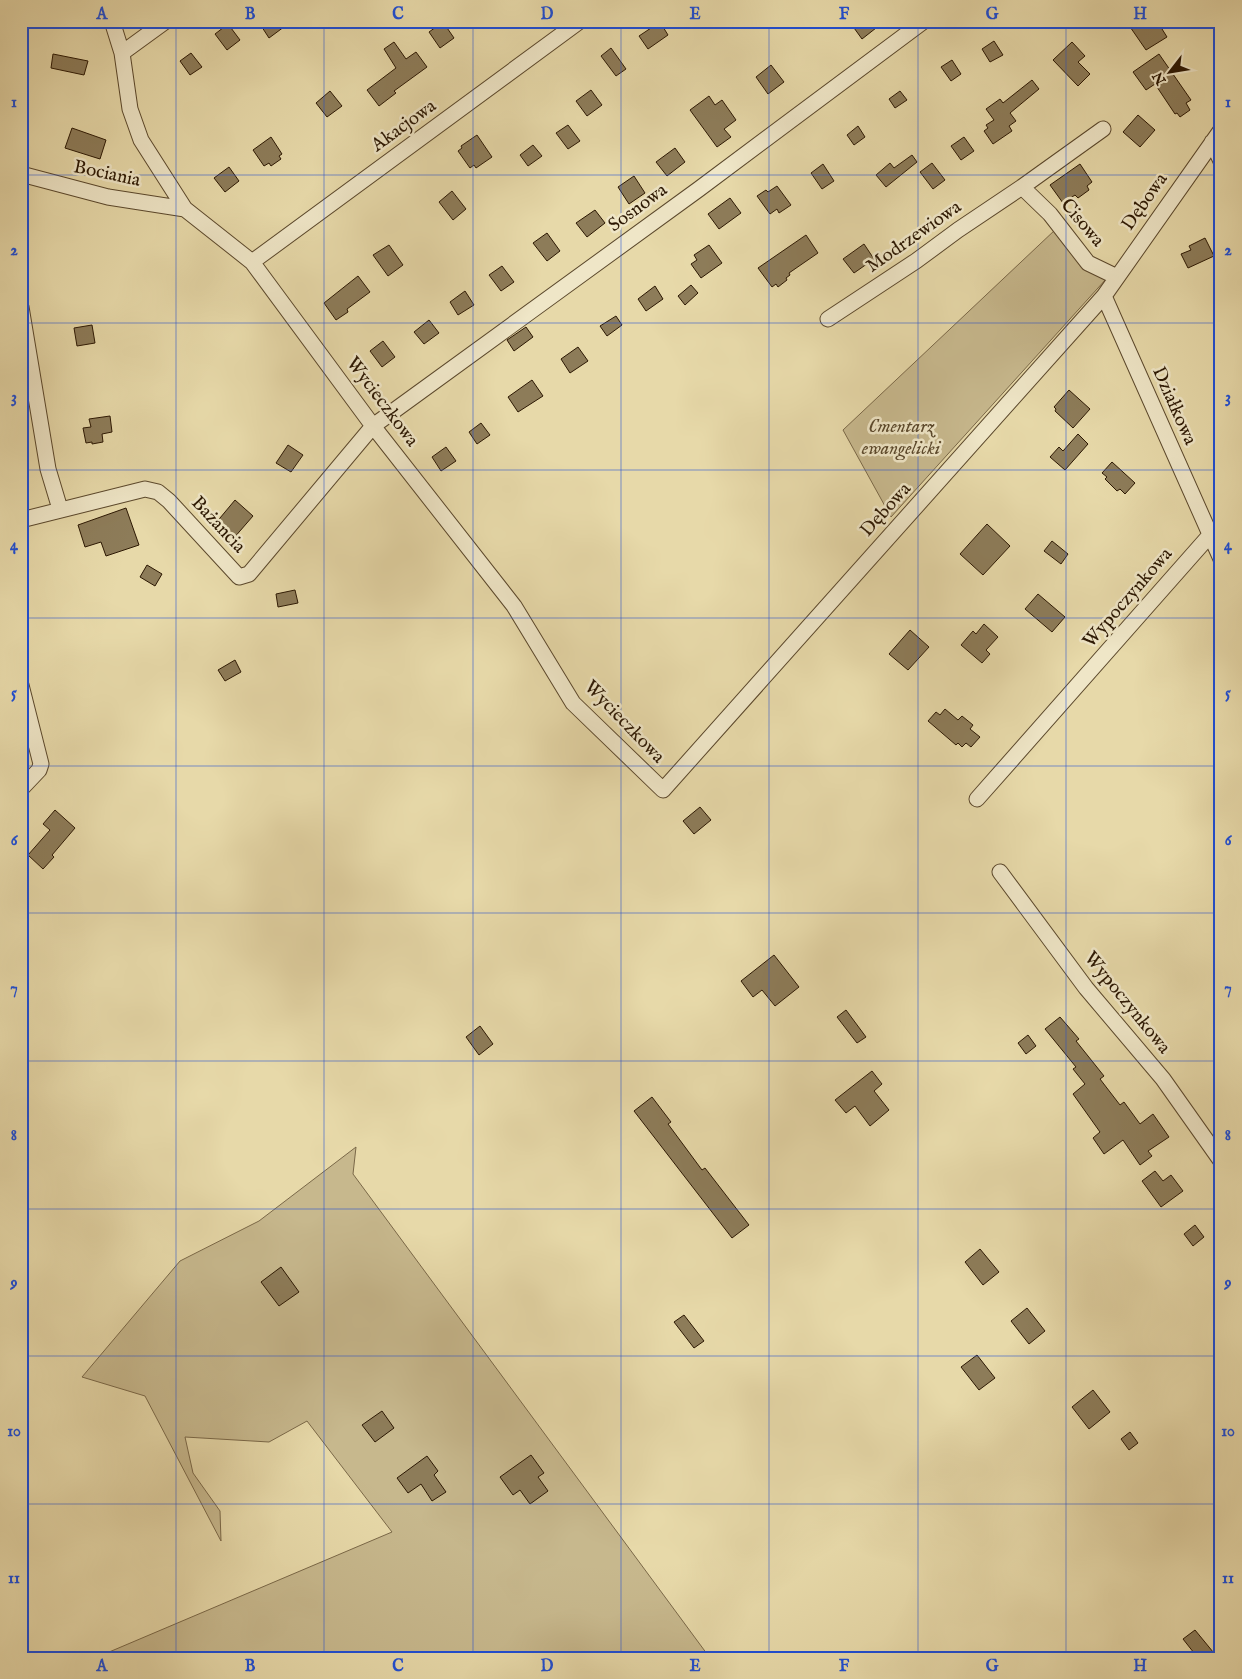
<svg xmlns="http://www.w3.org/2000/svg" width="1242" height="1679" font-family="'IM FELL English',serif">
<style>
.green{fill:#c7b88d;stroke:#7a6848}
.building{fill:#8d7c59;stroke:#2c1803}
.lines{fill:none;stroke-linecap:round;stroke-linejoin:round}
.minor-casing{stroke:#5b482c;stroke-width:17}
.minor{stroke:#efe6c7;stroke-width:15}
.grid{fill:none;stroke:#1d4ed8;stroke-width:1;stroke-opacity:0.55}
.labels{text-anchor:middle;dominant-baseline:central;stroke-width:5;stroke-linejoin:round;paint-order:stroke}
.street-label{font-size:19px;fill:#2c1803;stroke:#efe6c7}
.park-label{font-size:19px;font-style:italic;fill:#5a482c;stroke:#efe6c7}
.neatline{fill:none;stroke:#1d4ed8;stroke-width:2}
.grid-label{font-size:16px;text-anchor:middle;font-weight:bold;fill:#1d4ed8}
</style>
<rect width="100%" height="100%" fill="#e7d9a9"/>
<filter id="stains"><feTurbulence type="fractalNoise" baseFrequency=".004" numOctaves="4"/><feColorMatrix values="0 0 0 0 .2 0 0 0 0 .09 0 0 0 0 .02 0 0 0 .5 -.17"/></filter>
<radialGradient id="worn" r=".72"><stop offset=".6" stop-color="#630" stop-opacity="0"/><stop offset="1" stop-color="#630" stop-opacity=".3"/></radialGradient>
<path class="green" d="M1056 229 1107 278 891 517 843 430Z
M356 1147 353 1174 710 1658H95L392 1532 307 1421 269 1442 185 1437 193 1473 220 1511 221 1541 145 1396 82 1377 180 1261 259 1221Z"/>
<path class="building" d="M258 21H292L269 38Z
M849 21H871L876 28 862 39Z
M1126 21H1157L1167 37 1146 50Z
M443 22 454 38 440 48 429 32Z
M660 22 668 35 648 49 639 36Z
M228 24 240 40 227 50 215 34Z
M994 41 1003 55 990 62 982 49Z
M394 42 406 59 416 52 427 67 394 91 396 93 379 106 367 90 396 68 384 49Z
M1072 42 1085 56 1078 62 1090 74 1078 86 1053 60Z
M611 48 626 69 616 76 601 56Z
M191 53 202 67 190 75 180 61Z
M53 54 88 61 84 75 51 68Z
M1159 54 1191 100 1186 103 1190 110 1180 117 1177 113 1175 114 1155 84 1146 90 1133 72Z
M952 60 961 74 951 81 941 67Z
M771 65 784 82 768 94 756 77Z
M1032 80 1039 89 1010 113 1016 121 1009 126 1012 131 993 144 984 131 988 128 986 125 994 120 986 109 1000 99 1003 103Z
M591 90 602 105 587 116 576 101Z
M330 91 342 106 327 117 316 103Z
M900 91 907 100 895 108 889 99Z
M709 96 715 105 722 100 736 120 724 129 731 137 717 147 690 110Z
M1138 115 1155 130 1140 147 1123 132Z
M568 125 580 141 568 149 556 133Z
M858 126 865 137 854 145 847 135Z
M72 128 106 140 100 159 65 148Z
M477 135 492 157 476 168 474 165 470 168 458 151 462 148 461 146Z
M271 137 282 154 279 156 281 159 271 166 269 163 264 166 253 150Z
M964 137 974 151 961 160 951 146Z
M533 145 542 156 528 166 520 155Z
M675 148 685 162 667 176 656 162Z
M912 155 917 162 886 187 876 175 890 163 894 168Z
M932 163 945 180 933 189 920 172Z
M823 164 834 181 822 189 811 173Z
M1080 164 1092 182 1087 186 1089 190 1078 198 1075 195 1063 203 1050 185Z
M229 167 239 181 225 192 214 178Z
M634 176 645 193 629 204 618 187Z
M777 186 791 205 779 213 777 209 770 214 757 196 766 190 768 192Z
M452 191 466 209 453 220 439 202Z
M730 198 741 213 719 229 708 214Z
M595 210 605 223 587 237 576 223Z
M547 233 560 251 547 261 533 243Z
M806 235 818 253 789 273 790 275 786 278 787 280 778 287 776 284 772 287 758 268Z
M1205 238 1214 256 1188 268 1181 254 1191 250 1189 246Z
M864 244 874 259 854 273 843 259Z
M389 245 403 265 388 276 373 255Z
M709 245 722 263 701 278 691 264 697 260 694 255Z
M502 266 514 282 501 291 489 275Z
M358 276 370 292 347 309 348 312 336 320 324 303Z
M691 285 698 293 685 305 678 296Z
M655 286 663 299 646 311 638 299Z
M465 291 474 305 458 315 450 302Z
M616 316 622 325 607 336 600 326Z
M429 320 439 333 424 344 414 332Z
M92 325 95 343 77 346 74 328Z
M526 327 533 337 514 351 507 340Z
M383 341 395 357 382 367 370 351Z
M578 347 588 361 570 373 561 359Z
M532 380 543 396 518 412 508 397Z
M1069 390 1090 409 1073 428 1055 411 1056 409 1054 407Z
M110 416 112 432 102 434 103 442 92 444V442L86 443 83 428 91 427 89 419Z
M481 423 490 435 477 444 469 432Z
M1078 434 1088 444 1065 470 1050 457 1059 447 1063 451Z
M288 445 303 455 291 472 276 463Z
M446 447 456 461 441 471 432 457Z
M1112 462 1135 483 1125 494 1120 489 1117 491 1105 479 1107 477 1102 473Z
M235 500 253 516 233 539 215 524Z
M126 508 139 545 106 556 101 542 85 547 78 525Z
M987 524 1010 546 983 575 960 554Z
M1052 541 1068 554 1061 564 1044 551Z
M147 565 162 574 155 586 140 577Z
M295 590 298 603 278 607 276 594Z
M1038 594 1065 617 1052 632 1025 609Z
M984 624 998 637 986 650 990 654 982 663 961 645 973 631 976 634Z
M910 630 929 647 908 670 889 654Z
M235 660 241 672 225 681 218 670Z
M945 709 958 720 962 716 973 725 970 729 980 737 971 747 966 743 962 747 958 743 956 745 928 721 936 712 940 715Z
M700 807 711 820 694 834 683 821Z
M55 810 75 828 52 855 54 857 43 869 28 855 50 830 43 824Z
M774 955 799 987 775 1006 762 990 753 997 741 981Z
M846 1010 866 1037 857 1043 837 1017Z
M1060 1017 1079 1039 1076 1041 1104 1076 1100 1079 1120 1105 1124 1102 1140 1124 1153 1114 1169 1137 1148 1151 1152 1156 1140 1165 1123 1140 1104 1154 1093 1138 1100 1132 1073 1094 1085 1084 1073 1069 1076 1067 1045 1029Z
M480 1026 493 1044 479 1055 466 1037Z
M1028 1035 1036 1046 1026 1054 1018 1043Z
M872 1071 882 1084 874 1091 889 1110 870 1126 855 1106 846 1113 835 1100Z
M652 1097 671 1122 668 1124 702 1170 705 1168 749 1225 732 1238 634 1111Z
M1155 1171 1163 1181 1171 1175 1183 1191 1161 1207 1142 1181Z
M1195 1225 1204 1237 1193 1246 1184 1234Z
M980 1249 999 1272 983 1285 965 1262Z
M281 1267 299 1292 279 1306 261 1282Z
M1027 1308 1045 1331 1029 1344 1011 1321Z
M684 1315 704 1341 694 1348 674 1322Z
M977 1355 995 1378 979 1390 961 1367Z
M1093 1390 1110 1412 1089 1429 1072 1407Z
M382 1411 394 1428 375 1442 362 1425Z
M1130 1432 1138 1443 1129 1450 1121 1439Z
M531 1455 544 1473 538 1477 548 1491 530 1504 520 1490 513 1495 500 1477Z
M427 1456 438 1471 434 1475 446 1492 432 1501 421 1484 408 1493 397 1478Z
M1195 1630 1218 1658H1198L1183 1639Z"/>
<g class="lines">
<g class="minor-casing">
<path id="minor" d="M112 21 122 53 130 109 141 140 185 209 252 262 373 426 514 606 573 703 663 790 1104 296 1221 130
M122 53 166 21
M1212 142 1221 161
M21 174 108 197 185 209
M1022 187 1050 214 1088 263 1117 277
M252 262 580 21
M1104 296 1221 559
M21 307 48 469 60 509
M828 319 916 261 958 230 1022 187 1103 129
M21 520 145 489 158 492 169 501 239 577 249 574 373 426 699 189 924 21
M21 685 41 764 39 770 21 789
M977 799 1210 535
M1000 872 1086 988 1163 1079 1221 1161"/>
</g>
<use href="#minor" class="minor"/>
</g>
<path class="grid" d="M176 21V1658M324 21V1658M473 21V1658M621 21V1658M769 21V1658M918 21V1658M1066 21V1658M21 175H1221M21 323H1221M21 470H1221M21 618H1221M21 766H1221M21 913H1221M21 1061H1221M21 1209H1221M21 1356H1221M21 1504H1221"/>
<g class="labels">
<g class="street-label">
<text transform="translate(404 126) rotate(-36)">Akacjowa</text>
<text transform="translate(107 174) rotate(12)">Bociania</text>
<text transform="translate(1145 202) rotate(-55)">Dębowa</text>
<text transform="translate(638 208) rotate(-36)">Sosnowa</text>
<text transform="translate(1082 223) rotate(50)">Cisowa</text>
<text transform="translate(914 237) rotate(-35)">Modrzewiowa</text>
<text transform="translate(382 402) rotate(53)">Wycieczkowa</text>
<text transform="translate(1174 406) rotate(66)">Działkowa</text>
<text transform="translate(886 510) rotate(-48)">Dębowa</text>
<text transform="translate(218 525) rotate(47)">Bażancia</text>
<text transform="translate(1128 598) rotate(-49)">Wypoczynkowa</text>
<text transform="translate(624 722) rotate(46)">Wycieczkowa</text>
<text transform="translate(1127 1003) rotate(51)">Wypoczynkowa</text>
</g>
<g class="park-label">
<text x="901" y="427">Cmentarz<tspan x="901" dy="22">ewangelicki</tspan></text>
</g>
</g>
<rect width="1242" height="1679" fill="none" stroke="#e7d9a9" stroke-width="55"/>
<g transform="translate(1170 72) rotate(239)" stroke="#efe6c7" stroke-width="4" paint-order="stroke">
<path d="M0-4L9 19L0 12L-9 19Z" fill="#2c1803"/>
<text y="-8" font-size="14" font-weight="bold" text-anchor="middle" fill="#2c1803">N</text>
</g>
<rect x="28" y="28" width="1186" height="1624" class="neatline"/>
<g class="grid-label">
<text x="102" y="19">A</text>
<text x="250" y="19">B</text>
<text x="398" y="19">C</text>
<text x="547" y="19">D</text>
<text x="695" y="19">E</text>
<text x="844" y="19">F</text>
<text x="992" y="19">G</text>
<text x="1140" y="19">H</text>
<text x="14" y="107">1</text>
<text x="1228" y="107">1</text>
<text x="14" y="255">2</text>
<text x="1228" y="255">2</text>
<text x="14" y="402">3</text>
<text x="1228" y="402">3</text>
<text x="14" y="550">4</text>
<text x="1228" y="550">4</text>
<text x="14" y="698">5</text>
<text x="1228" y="698">5</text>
<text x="14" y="845">6</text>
<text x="1228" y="845">6</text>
<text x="14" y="993">7</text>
<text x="1228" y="993">7</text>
<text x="14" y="1140">8</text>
<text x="1228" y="1140">8</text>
<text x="14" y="1288">9</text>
<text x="1228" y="1288">9</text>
<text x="14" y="1436">10</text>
<text x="1228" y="1436">10</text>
<text x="14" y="1583">11</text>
<text x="1228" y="1583">11</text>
<text x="102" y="1671">A</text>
<text x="250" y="1671">B</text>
<text x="398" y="1671">C</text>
<text x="547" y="1671">D</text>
<text x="695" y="1671">E</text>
<text x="844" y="1671">F</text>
<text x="992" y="1671">G</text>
<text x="1140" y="1671">H</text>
</g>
<rect width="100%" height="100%" filter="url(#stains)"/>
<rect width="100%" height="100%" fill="url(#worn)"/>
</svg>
